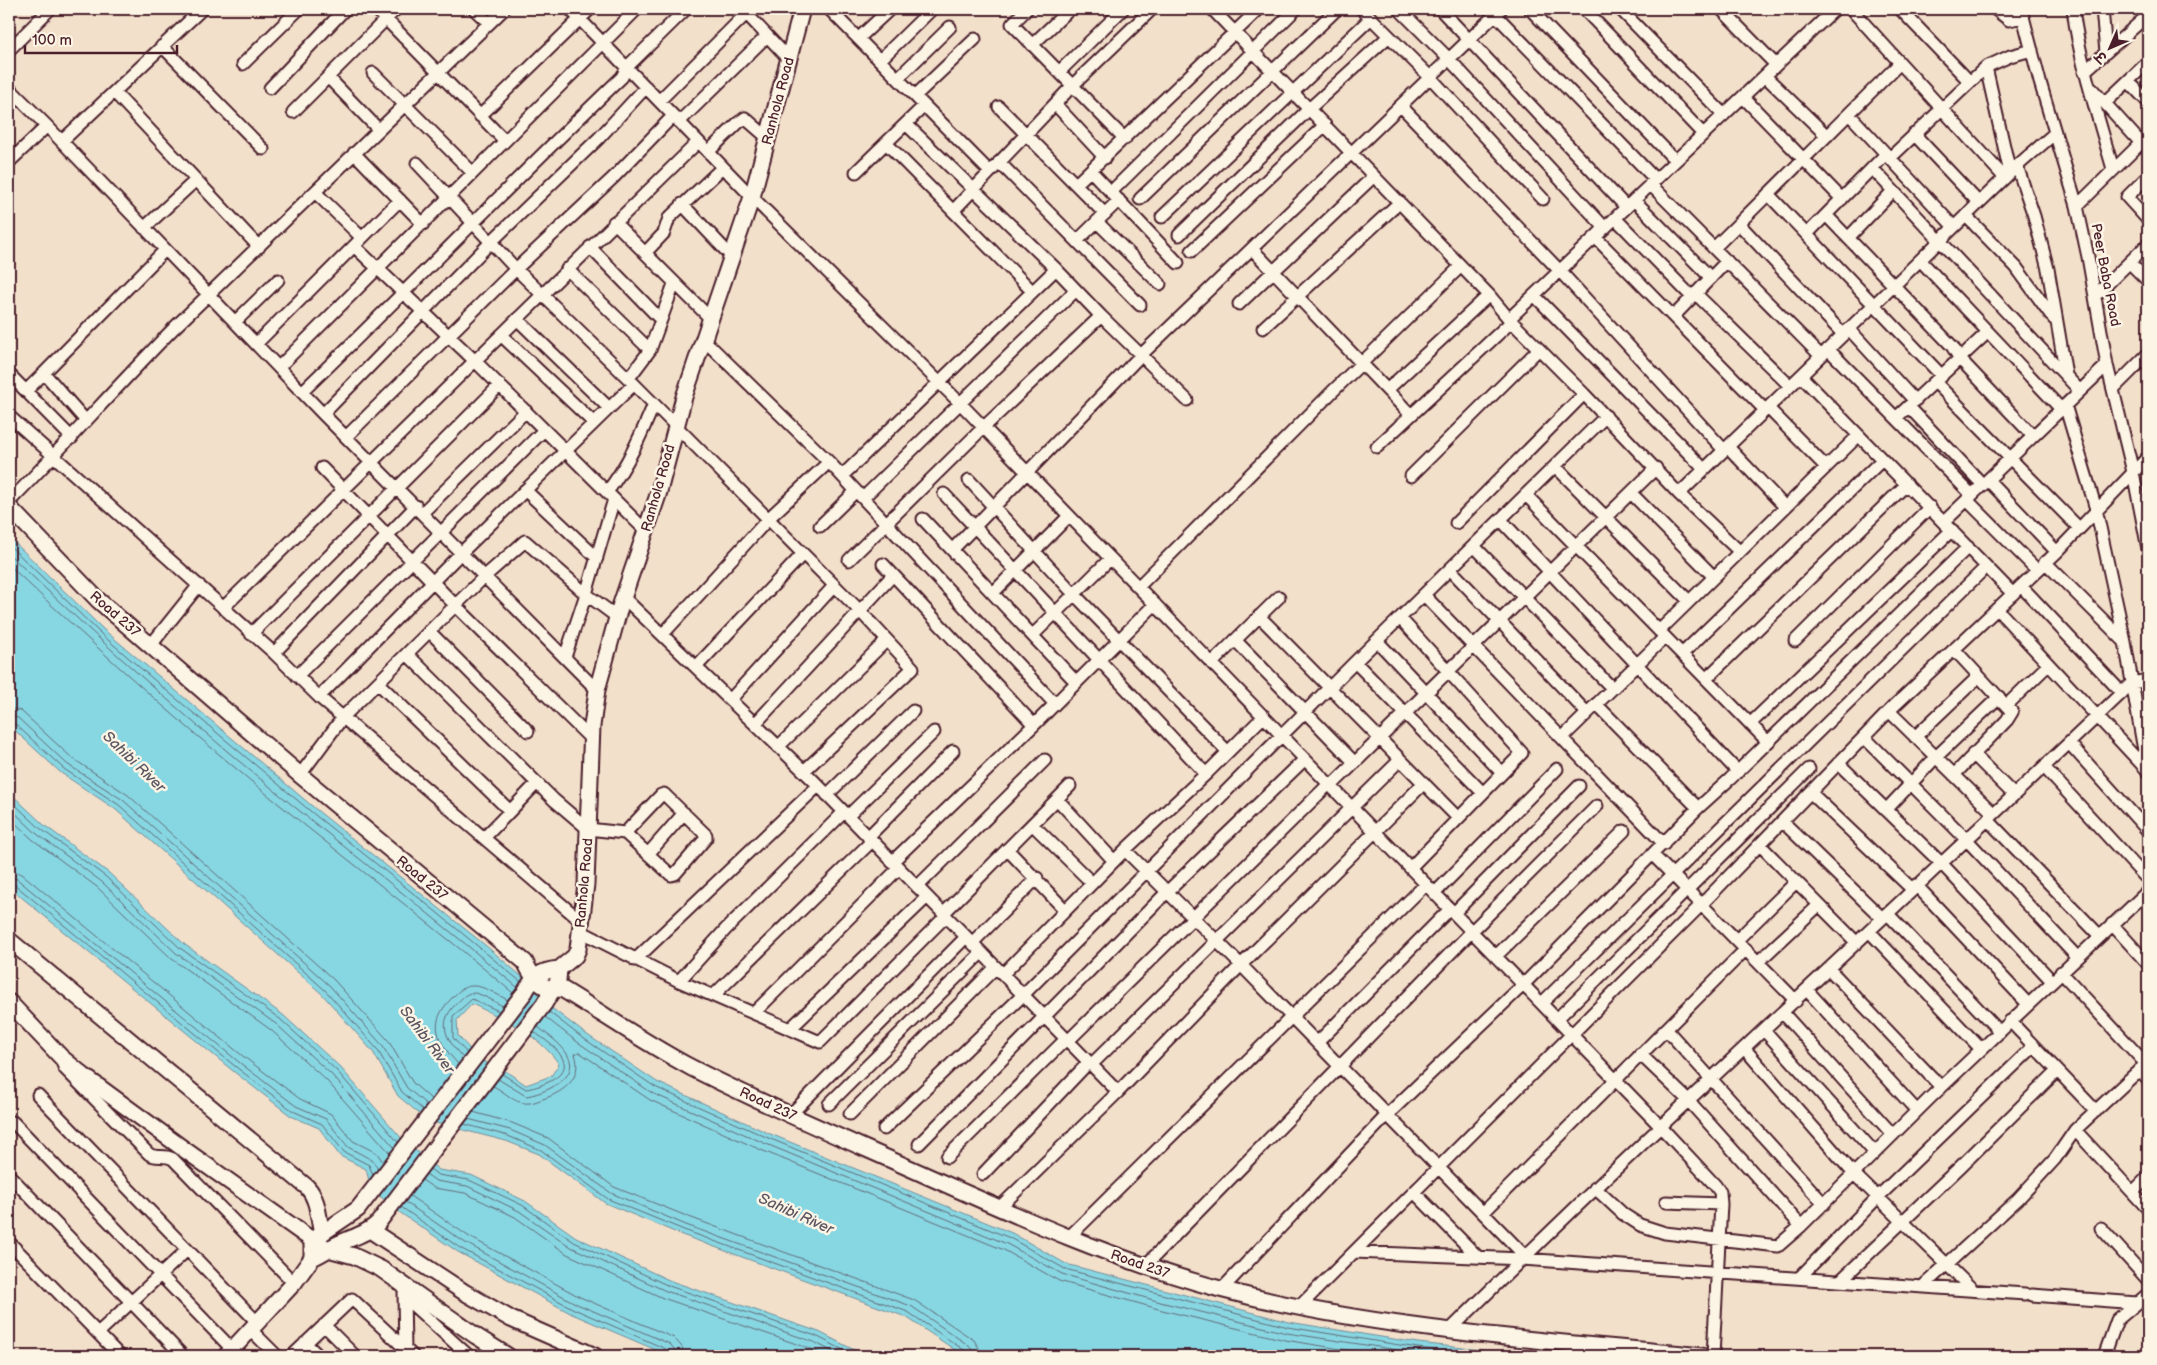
<svg xmlns="http://www.w3.org/2000/svg" width="2157" height="1365" font-family="'Balsamiq Sans','Playpen Sans Deva',sans-serif">
<style>
.water{fill:#87d7e3;stroke:#6f8d99;fill-rule:evenodd}
.lines{fill:none;stroke-linecap:round;stroke-linejoin:round}
.shore{stroke:#626975;stroke-width:1}
.minor-casing{stroke:#4a1f2b;stroke-width:15}
.tertiary-casing{stroke:#4a1f2b;stroke-width:19}
.minor{stroke:#fcf5e5;stroke-width:11}
.tertiary{stroke:#fcf5e5;stroke-width:15}
.labels{text-anchor:middle;dominant-baseline:central;stroke-width:5;stroke-linejoin:round;paint-order:stroke}
.street-label{font-size:14px;fill:#4a1f2b;stroke:#fcf5e5}
.water-label{font-size:15px;font-style:italic;fill:#5c5662;stroke:#fcf5e5}
</style>
<rect width="100%" height="100%" fill="#f3e0cb"/>
<filter id="ink" filterUnits="userSpaceOnUse"><feTurbulence type="fractalNoise" baseFrequency=".02" numOctaves="2"/><feDisplacementMap in="SourceGraphic" scale="10" xChannelSelector="R" yChannelSelector="G"/><feConvolveMatrix kernelMatrix="1 2 1 2 8 2 1 2 1" color-interpolation-filters="sRGB"/></filter>
<g filter="url(#ink)">
<path class="water" d="M9 537 103 629 318 811 485 945 527 981 549 1006 583 1032 657 1082 768 1133 1012 1233 1066 1264 1289 1322 1418 1343 1536 1356H964L906 1317 682 1235 605 1203 539 1154 506 1141 428 1121 398 1096 373 1052 322 994 115 809 61 773 9 725ZM472 1004C505 1020 537 1033 559 1064L551 1076 526 1085 504 1070 480 1060 458 1036 457 1020Z
M9 792 44 825 109 873 184 944 283 1015 340 1067 403 1140 439 1170 471 1175 525 1201 576 1237 671 1281 819 1332 866 1356H670L572 1314 458 1252 402 1214 371 1189 366 1169 340 1156 319 1128 291 1116 233 1071 9 887Z"/>
<g class="lines">
<path class="shore" d="M9 545 100 633 160 685 315 815 434 910 521 982
M9 554C106 647 207 737 312 821 381 876 450 930 517 987
M9 565C104 656 204 744 307 827 376 882 446 936 513 993
M9 708 21 711 72 758 128 795 334 980 388 1040 413 1083 431 1099
M9 715 18 718 67 764 123 800 330 986 382 1045 407 1088 427 1105
M9 722 14 723 64 769 119 805 326 991 377 1049 402 1092 423 1110
M9 799 41 829 106 877 180 948 280 1019 337 1071 398 1142
M9 807 37 834 102 882 176 953 276 1024 332 1075 394 1147
M9 817 32 839 97 887 172 959 271 1030 327 1081 390 1153
M9 869 22 874 244 1057 300 1099 331 1114 353 1141 377 1153 383 1162
M9 877 17 879 240 1063 296 1106 326 1119 348 1147 372 1160 378 1169
M9 883 14 884 236 1067 293 1111 322 1124 344 1152 369 1165 373 1175
M549 1012 580 1036 655 1087 766 1137 1010 1238 1065 1269 1288 1327 1418 1348 1493 1356
M545 1017 576 1041 652 1093 764 1143 1007 1244 1062 1274 1164 1303 1287 1333 1437 1356
M467 1053 453 1038V1016L472 999 499 1011
M463 1058C448 1041 436 1025 455 1005 460 1001 464 994 471 993 480 992 494 1002 503 1006
M458 1064C437 1041 427 1023 452 998 458 992 463 986 472 986 483 985 497 995 508 1000
M502 1074 526 1089C536 1088 568 1078 564 1062 560 1049 544 1039 534 1032
M498 1079 526 1096C541 1094 576 1081 570 1060 565 1046 549 1036 538 1027
M493 1086C503 1090 513 1102 524 1103 531 1104 537 1101 543 1099 564 1092 583 1078 575 1054L579 1052 650 1100 761 1150 1004 1250 1059 1281 1162 1310 1285 1340 1384 1356
M473 1112 512 1123 548 1138 614 1187 689 1217 914 1300 974 1340 979 1348 980 1356
M468 1119 510 1130 545 1145 611 1193 686 1225 911 1306 968 1345 972 1350 973 1356
M464 1124 508 1136 541 1150 608 1199 684 1230 908 1312 964 1350 966 1356
M430 1169 438 1175 469 1180 522 1205 574 1242 669 1286 816 1336 855 1356
M426 1174 436 1181 467 1186 519 1211 571 1247 666 1291 814 1342 841 1356
M422 1180 434 1188 465 1193 515 1217 567 1254 663 1298 811 1349 825 1356
M410 1196 468 1236 580 1297 674 1338 682 1347 684 1356
M405 1202 464 1242 577 1304 670 1344 675 1350 676 1356
M401 1207 460 1248 574 1309 666 1349 670 1356"/>
<g class="minor-casing">
<path id="minor" d="M376 9 505 141
M474 9 489 23
M570 9 752 197 960 403 1660 1126 1715 1185 1720 1192 1721 1204 1713 1356
M742 9 789 59
M829 9 990 172
M1027 9 1012 24 1125 139
M1212 9 1489 295 1509 319 1584 394 1679 494 1739 551
M1362 9 1430 77 1543 199
M1399 9 1449 59 1605 228
M1440 9 1626 207
M1490 9 1655 179
M1530 9 1675 160
M1584 9 1703 134
M1620 9 1724 115
M1721 9 1776 65
M1851 9 2005 178
M1900 9 1970 82
M1995 9 2009 20 2023 17
M2021 9 2040 82 2077 206 2088 257 2107 365 2133 472 2148 549
M2073 9C2080 64 2098 116 2113 169
M2102 9 2106 52
M859 38 890 9
M1032 45 1070 9
M162 46 263 149
M9 50 50 9
M880 60 932 9
M243 64 299 9
M1986 67 2010 173
M1059 72 1123 9
M2084 72 2148 15
M373 73 473 173
M1765 76 1827 136
M328 77 379 130
M898 78 950 27
M2128 81 2148 102
M9 88 47 126 323 414 597 690
M270 88 345 9
M2092 89 2141 143
M114 92 259 247
M915 96 975 39
M1743 97 1842 199
M659 101 746 14
M2105 103 2148 62
M1055 104 1105 158
M1401 106 1559 270 1724 450
M999 107 1105 214
M293 112 396 9
M1849 114 1954 227
M480 116 590 9
M679 122 767 36
M906 124 1056 269 1101 316 1187 400
M1914 134 1979 203
M62 141 202 9
M886 143 1032 291
M708 152 738 123 745 118 768 138
M354 153 423 224
M1890 158 1986 67 2010 56 2032 50
M9 162 47 126
M999 162 1140 305
M417 163 516 269 634 384 859 610 913 668 804 771
M2017 166 2034 216 2048 269 2066 375
M1872 168 2080 391
M1091 171 1178 263
M856 172 924 106
M2148 176 2127 197 2148 220
M1076 184 1259 9
M1650 184 1821 356
M315 192 361 237
M1111 192 1296 9
M1768 194 1942 376
M1140 199 1337 9
M1634 200 1711 278
M682 204 731 256
M2077 206 2148 136
M953 211 1073 85 1152 9
M1826 215 1952 346 1960 359 2033 436
M1966 216 2016 267 2054 319
M1162 217 1371 18
M1615 218 1692 297
M614 222 710 318
M1097 222 1160 284
M1739 224 1843 334
M144 228 196 180
M1807 234 1886 154
M1179 235 1309 109 1389 36
M1595 237 1765 410
M1848 238 1893 191
M1078 240 1119 200
M354 246 475 361 646 531
M590 247 661 320
M1714 248 1900 63
M1252 249 1411 415
M1192 251 1325 125
M645 253 664 233 669 218 723 167
M1920 260 2061 409
M2130 263 2148 281
M567 269 650 350
M1695 293 1790 386
M1534 295 1704 469
M2095 296 2148 244
M1239 304 1374 176
M1674 316 1727 261
M517 319 609 408
M1509 319 1835 9
M235 322 278 280
M1263 328 1400 202
M1849 329 1915 401
M501 335 594 423
M703 339 829 462 1055 704
M256 344 400 200
M1828 349 1972 495
M279 367 637 9
M9 374 72 438
M1801 376 2013 594
M629 378 650 350 674 284
M1935 382 2079 528
M2113 389 2148 354
M1387 390 1489 295
M26 391 44 373
M303 391C410 288 514 180 622 77L627 67 686 9
M2065 405 2096 509 2125 642 2148 773
M1909 407 1983 485
M1768 408 1826 467
M323 414 491 242 599 138 646 87
M9 416 274 653 319 697 581 921
M1896 418 1988 332
M86 421 44 373 165 250
M346 437 516 269 614 177 673 116
M1377 447 1512 321
M1728 447 1785 507
M1555 466 1689 601
M322 468 456 606 593 741
M842 476 1056 269
M1411 476 1539 349
M969 480 1074 594 1228 752
M1988 480 2057 552
M525 490 597 558
M607 492C628 465 641 435 654 404
M1631 493 1713 576
M944 494 1206 774
M1679 494 2017 166 2055 133
M1526 495 1768 742
M863 498 1076 290
M1967 500 2037 570
M9 502C65 445 118 385 174 328L504 9
M422 513 526 411
M923 519 1076 682
M1501 520 1738 772
M1944 522 2107 365
M1456 523 1584 394
M820 526 856 491
M1474 546 1612 688
M952 550 1141 355 1501 9
M849 560 984 427 1101 316
M2045 562 2125 642
M883 564 1034 725
M1450 569 1587 713
M2021 586 2122 693
M1138 587 1333 391 1461 266
M993 593 1069 516
M1424 595 1664 844
M623 597 810 777 1118 1092 999 1208
M223 608 698 142
M1997 609 2148 771
M1259 616 1458 818
M1400 618 1522 753 1410 868
M429 631 528 731
M1659 631 1858 436
M251 634 500 385
M663 634 770 517 829 462
M1033 635 1110 559
M1235 640 1355 763
M1377 641 1502 773
M1795 641 1930 507
M151 645 199 585
M274 653 416 506
M407 654 554 800 588 829 625 833 671 875 675 874 706 838V835L664 794 661 795 625 833
M1682 654 1882 460
M565 657 586 594 614 499
M1355 662 1483 793
M1212 663 1279 597
M696 667 802 555
M297 676 544 430
M1706 679 1907 484
M378 683 510 811
M319 697 461 553 634 384
M730 700 834 586
M1596 704 1698 808
M2007 705 2048 665
M1889 711 1994 814
M755 724 893 575
M1750 724 1952 530
M1864 737 1967 840 2077 957
M1915 737 1979 676
M1562 738 1665 637
M2069 743 2148 831
M778 747 887 640
M1973 754 2014 795
M1839 764 1942 864 2052 981
M2044 767 2148 880
M300 775 343 717 484 577 525 541 586 594 617 617
M1954 775 2007 720 2012 712 1954 649
M1331 786 1656 468
M1811 793 1912 889
M827 795 913 711
M1057 799 1114 861
M1886 810 1936 757 1999 697
M848 816 934 732
M1988 820 2100 936
M1783 822 1882 918
M1032 824 1092 883
M868 837 953 751
M484 838 537 783
M1760 845 1857 943
M1007 849 1065 910
M1125 850 1241 965 1525 1256
M648 854 684 813
M1653 855 1796 1001
M892 862 1034 725 1155 604
M1916 885 2028 1004
M917 887 1045 760
M1435 893 1557 769
M1454 913 1579 786
M1887 913 2000 1032
M943 914 1070 786
M2112 924 2148 964
M580 931 679 981 820 1042 946 916
M1869 931 1981 1049
M1737 940 1796 882
M972 943 1037 878
M1496 956 1624 831
M635 960 818 786
M1758 962 1819 905
M1829 969 1941 1087
M2061 972 2146 1064
M1003 974 1125 850 1206 774 1264 716
M679 981 726 929 844 812
M1807 990 1917 1111
M714 995 872 841
M1542 1003 1986 567
M754 1013 899 868
M1783 1013 1893 1135
M1557 1019 1809 769
M2010 1021 2096 1111
M791 1028 927 897
M1666 1029 1824 1204
M1764 1030 1875 1153
M1068 1041 1329 784
M1317 1043 1450 909
M1744 1048 1854 1174 1973 1290
M1640 1054 1688 1100 1801 1226
M62 1062 65 1069 149 1154C156 1159 165 1154 173 1159L294 1283
M1091 1065 1400 760
M2139 1070 2148 1080
M1118 1092 1241 965 1424 783
M38 1095 257 1322
M829 1104 981 953
M791 1114 966 937
M850 1114 996 967
M13 1122 232 1349
M884 1129 1023 995 1355 662 1606 416
M2075 1130 2148 1209
M919 1144 1167 892 1305 759
M947 1157 1066 1039
M983 1174 1089 1062
M9 1175 183 1356
M1595 1188 1623 1214 1640 1225 1665 1233 1778 1246 1801 1226 1930 1098 2148 891
M1414 1192 1478 1257
M2133 1192 2148 1177
M1666 1202 1721 1204
M1484 1212 1746 949
M2101 1228 2148 1280
M1068 1238 1426 884
M9 1242 120 1356
M1354 1252 1522 1259 2025 1294
M1144 1267 1472 931 1597 806
M1799 1278 1879 1196 2033 1047
M1840 1281 1961 1166 2057 1071
M1922 1287 2018 1199 2055 1159 2075 1130 2148 1062
M1222 1289 1387 1115 1523 985 1698 808 1730 779 1968 547
M404 1293 405 1352
M2032 1295 2137 1303
M404 1297 469 1356
M1300 1306 1702 904 1893 707 2057 552 2148 457
M324 1325 355 1356
M250 1329 277 1356
M1450 1330C1673 1109 1906 900 2132 683L2148 680
M98 1333 187 1250
M305 1343 319 1356
M292 1356 352 1299 413 1356
M2104 1356 2117 1320 2148 1294"/>
</g>
<g class="tertiary-casing">
<path id="tertiary" d="M9 507 98 600 300 775 525 962C533 979 542 991 562 989 605 1015 648 1045 692 1068 768 1107 847 1140 925 1175 1021 1218 1117 1261 1220 1289 1376 1330 1541 1340 1702 1356
M9 940 307 1187C319 1200 318 1218 322 1234
M559 969 575 956 578 949 586 884 592 726 597 690 620 607 658 495 684 397 752 197 802 9
M559 969 558 981 544 1004 378 1223C365 1235 352 1237 336 1245 328 1249 321 1254 312 1258V1240L358 1209 525 992C534 976 539 971 559 969Z
M9 1002 61 1057 84 1076 185 1150 312 1240 328 1249 354 1256 381 1269 476 1336 508 1356
M370 1230 464 1292 511 1319 595 1356
M226 1356 294 1283 312 1258"/>
</g>
<use href="#minor" class="minor"/>
<use href="#tertiary" class="tertiary"/>
</g>
</g>
<g class="labels">
<g class="street-label">
<text transform="translate(778 101) rotate(-75)">Ranhola Road</text>
<text transform="translate(2106 275) rotate(79)">Peer Baba Road</text>
<text transform="translate(658 488) rotate(-74)">Ranhola Road</text>
<text transform="translate(115 614) rotate(41)">Road 237</text>
<text transform="translate(422 878) rotate(39)">Road 237</text>
<text transform="translate(584 883) rotate(-85)">Ranhola Road</text>
<text transform="translate(768 1104) rotate(25)">Road 237</text>
<text transform="translate(1140 1264) rotate(19)">Road 237</text>
</g>
<g class="water-label">
<text transform="translate(134 762) rotate(44)">Sahibi River</text>
<text transform="translate(427 1040) rotate(53)">Sahibi River</text>
<text transform="translate(796 1214) rotate(24)">Sahibi River</text>
</g>
</g>
<rect width="2157" height="1365" fill="none" stroke="#fcf5e5" stroke-width="30"/>
<rect x="15" y="15" width="2127" height="1335" fill="none" stroke="#4a1f2b" stroke-width="2" filter="url(#ink)"/>
<g transform="translate(2110 48) rotate(225)" stroke="#fcf5e5" stroke-width="4" paint-order="stroke">
<path d="M0-4L9 19L0 12L-9 19Z" fill="#4a1f2b"/>
<text y="-8" font-size="14" font-weight="bold" text-anchor="middle" fill="#4a1f2b">उ</text>
</g>
<path d="M25 45v8h152v-8" fill="none" stroke="#4a1f2b" stroke-width="2.5"/>
<text x="32" y="45" font-size="15" fill="#4a1f2b" stroke="#fcf5e5" stroke-width="4" paint-order="stroke">100 m</text>
</svg>
